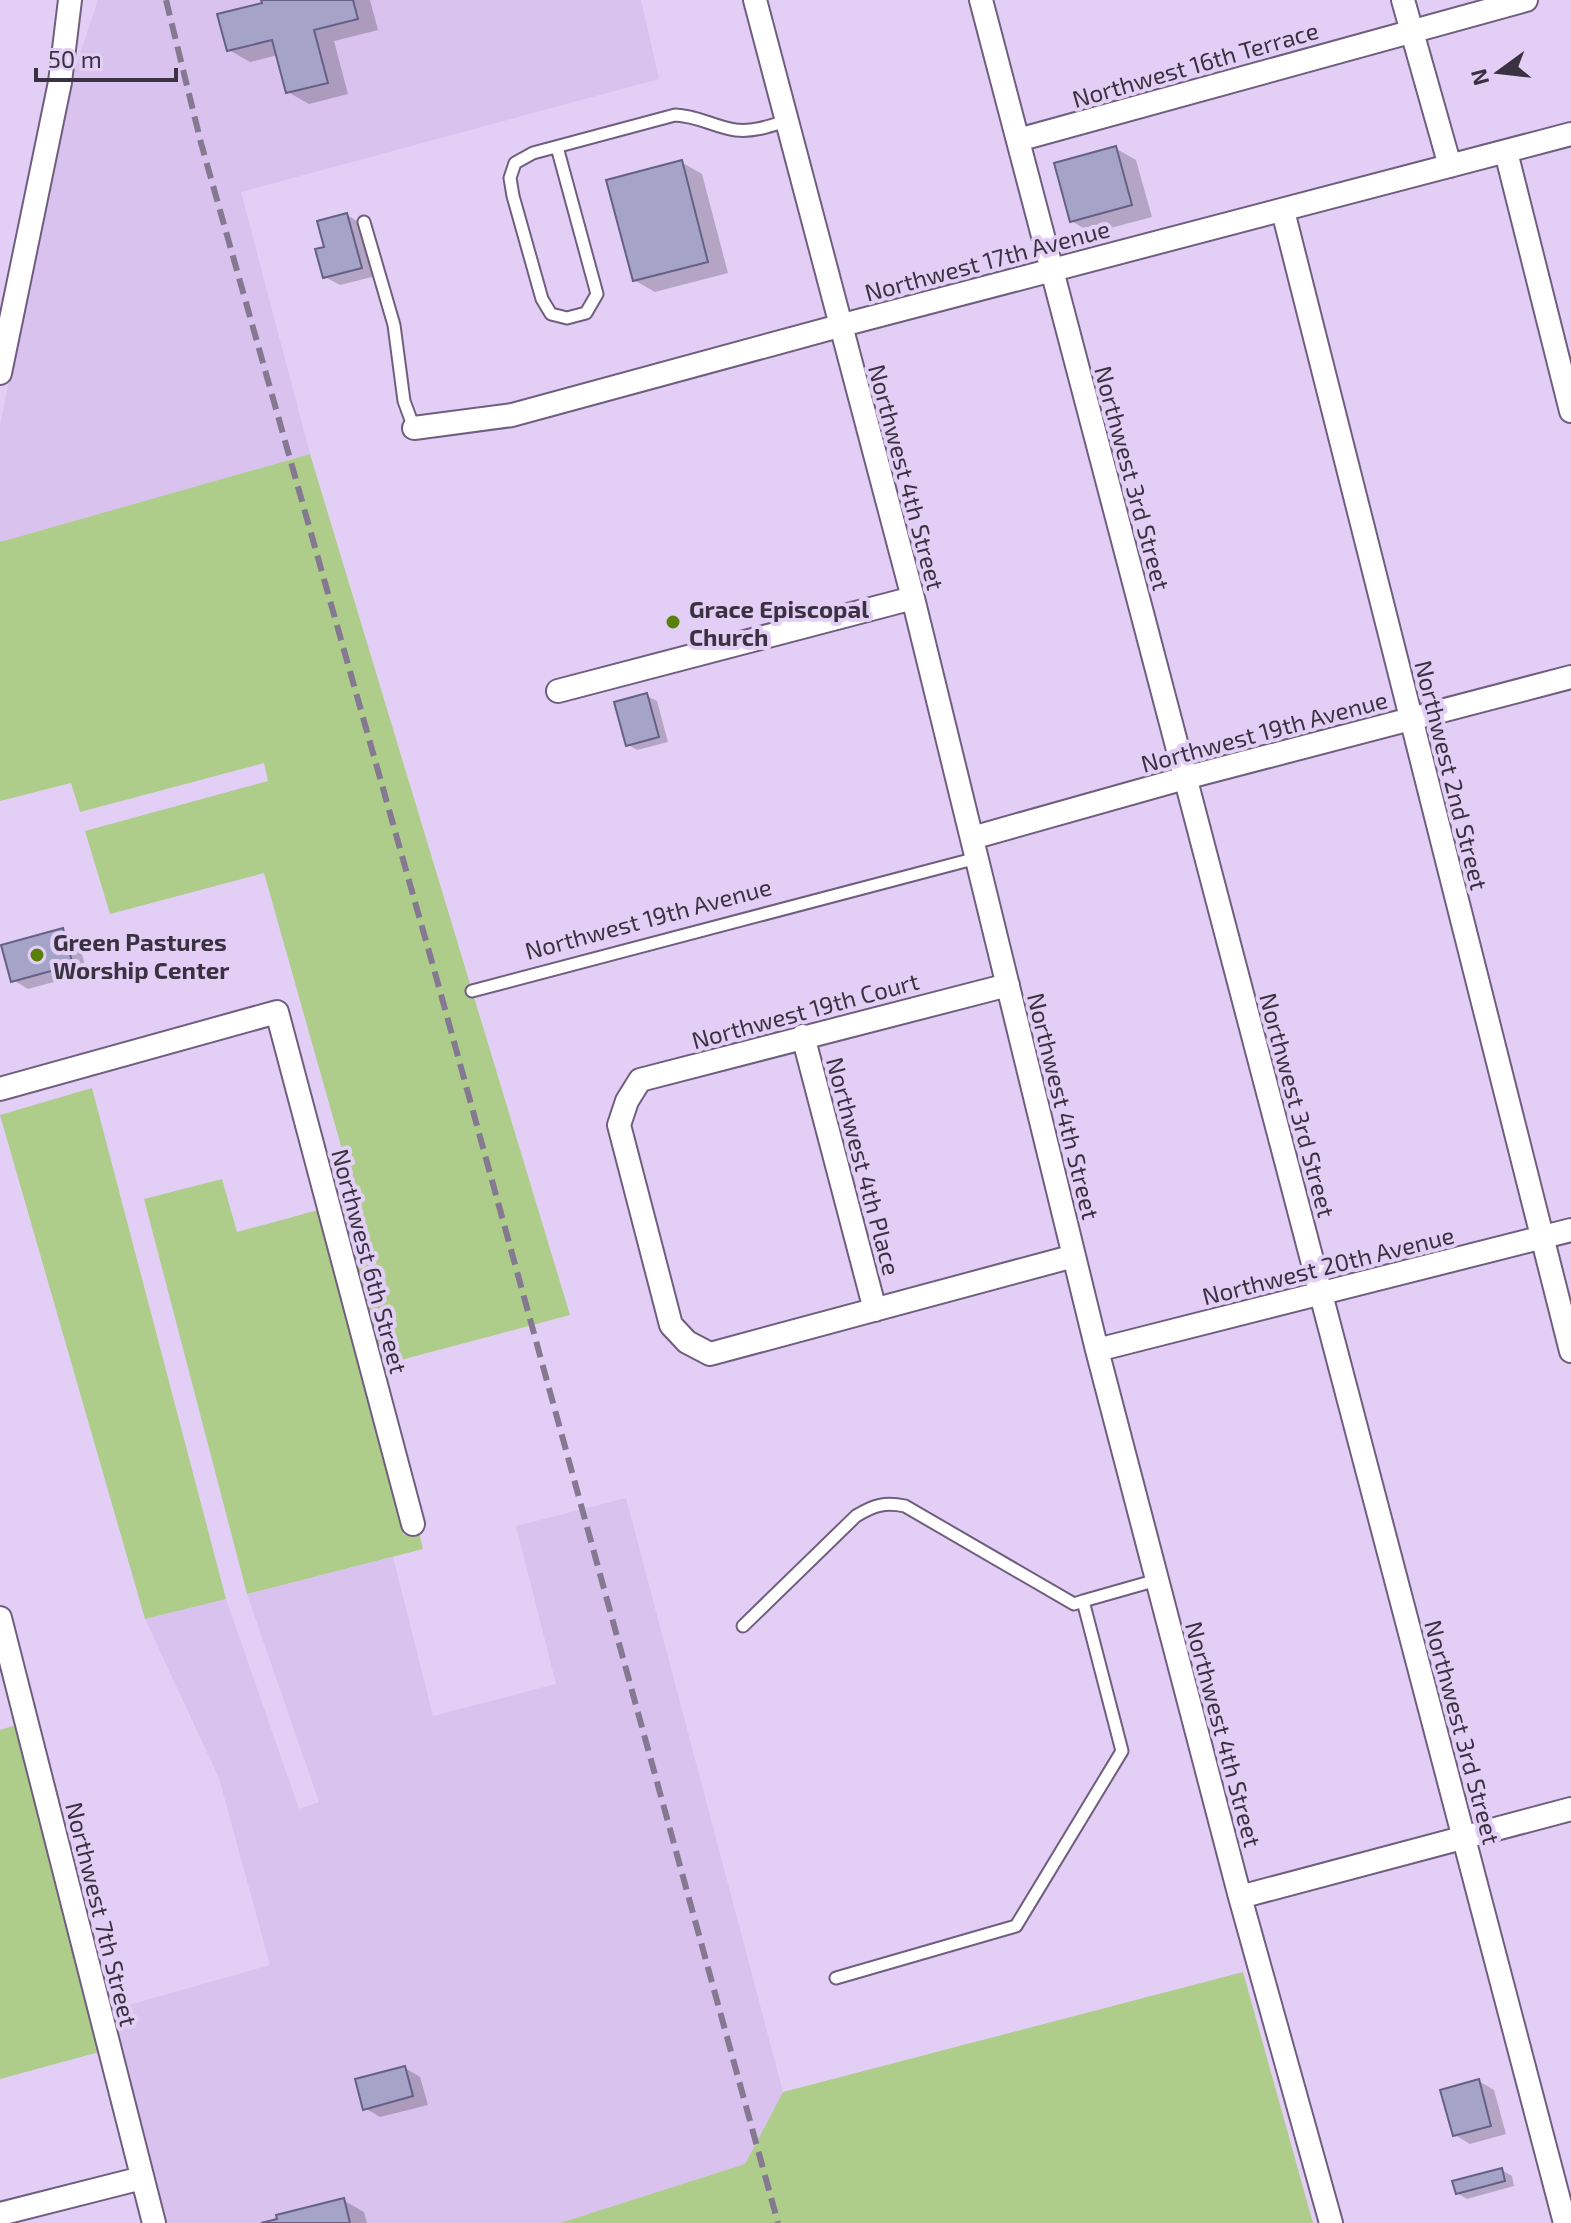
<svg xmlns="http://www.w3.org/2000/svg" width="1571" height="2223" font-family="'Exo 2',sans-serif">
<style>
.built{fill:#d9c2ee}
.green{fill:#aecd8b}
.shadow{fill:#0003}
.building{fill:#a6a3c9;stroke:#656184;stroke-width:2}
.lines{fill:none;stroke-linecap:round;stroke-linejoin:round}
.service-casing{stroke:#705e7f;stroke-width:15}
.minor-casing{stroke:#705e7f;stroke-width:26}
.service{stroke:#fff;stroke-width:11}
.minor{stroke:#fff;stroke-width:22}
.rail{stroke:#857891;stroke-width:6;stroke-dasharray:16 8;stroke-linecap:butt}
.poi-dot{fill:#578108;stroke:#e3cff5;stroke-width:3}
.labels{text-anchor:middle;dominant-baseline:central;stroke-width:8;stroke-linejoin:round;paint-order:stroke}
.street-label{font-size:24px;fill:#3a3241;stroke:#e3cff5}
.poi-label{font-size:24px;font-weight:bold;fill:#3a3241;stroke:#e3cff5;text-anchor:start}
</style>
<rect width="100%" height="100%" fill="#e3cff5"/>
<path class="built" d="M98 0H641L659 79 241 192 310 454 0 542V425L70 84Z
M626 1498 783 2092 745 2164 560 2223H167L111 2010 270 1965 219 1778 145 1619 226 1599 299 1809 319 1802 247 1594 393 1557 433 1716 556 1684 516 1526Z"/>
<path class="green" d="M310 454 570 1315 382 1365 339 1204 356 1199 264 873 110 914 85 831 268 781 264 763 80 812 71 783 0 801V542Z
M92 1088 226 1599 145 1619 0 1115Z
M222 1179 237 1232 318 1210 404 1535 419 1532 423 1549 247 1594 144 1199Z
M16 1725 99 2052 0 2079V1730Z
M1243 1972 1313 2223H560L745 2164 783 2092Z"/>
<path class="shadow" d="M263 0H370L378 30 334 41 348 94 309 104 288 92 278 55 250 62 229 50 264 4Z
M1115 148 1136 160 1152 217 1092 233 1071 221Z
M681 162 702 174 728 273 655 292 634 280Z
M347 215 362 224 376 276 340 285 325 277 327 248Z
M647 696 657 701 668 742 637 750 627 744Z
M63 930 78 939 87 973 28 989 13 980Z
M405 2068 420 2077 428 2105 380 2117 365 2108Z
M1479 2081 1494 2090 1506 2134 1470 2144 1455 2135Z
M1502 2170 1512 2176 1514 2186 1467 2199 1457 2193Z
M343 2200 364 2212 367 2223H269Z"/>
<path class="building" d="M261 0H353L358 19 314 30 328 83 286 93 272 40 227 51 217 14 262 3Z
M1116 146 1132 205 1070 222 1054 163Z
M682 160 708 262 633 281 606 180Z
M347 213 362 268 323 278 315 249 324 247 317 221Z
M647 693 659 737 626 746 614 702Z
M63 928 73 965 11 982 1 945Z
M405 2066 413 2096 363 2110 355 2079Z
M1479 2079 1491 2126 1453 2136 1440 2090Z
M1502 2168 1505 2181 1456 2194 1452 2181Z
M344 2198 350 2223H261L277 2219 276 2215Z"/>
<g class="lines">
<g class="service-casing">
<path id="service" d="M557 147 597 294 586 313 567 318 551 314 542 299 513 196 510 178 515 163 533 153 675 115C699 116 714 127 736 130 754 132 770 126 786 121
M364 222 394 325 404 401 414 428
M472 991 977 858
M743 1626 856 1516C874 1505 885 1502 905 1506L1074 1604 1083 1601
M836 1978 1016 1926 1122 1751 1083 1601 1157 1580"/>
</g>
<g class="minor-casing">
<path id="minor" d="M755 0 913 598 1097 1350 1240 1897 1331 2223
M981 0 1565 2223
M1403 0 1450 166
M1018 140 1526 0
M1506 152 1571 411
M1283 211 1571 1351
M0 373 60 82 70 0
M414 428 512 415 854 322 1571 134
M558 691 913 598
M972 838 1185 778 1571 677
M1008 985 640 1080 627 1101 619 1125 671 1325 687 1342 710 1354 1074 1256
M803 1036 875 1310
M0 1089 277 1012 413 1524
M1097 1350 1571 1230
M0 1618 154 2223
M1240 1897 1571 1809
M0 2214 142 2178"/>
</g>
<use href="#service" class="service"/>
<use href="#minor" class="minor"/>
<path class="rail" d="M166 0 201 143 437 980 778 2223"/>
</g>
<g class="poi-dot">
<circle cx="673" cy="622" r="8"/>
<circle cx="37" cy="955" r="8"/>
</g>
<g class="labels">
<g class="street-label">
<text transform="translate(1195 64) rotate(-16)">Northwest 16th Terrace</text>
<text transform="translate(987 260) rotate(-15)">Northwest 17th Avenue</text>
<text transform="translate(907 477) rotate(75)">Northwest 4th Street</text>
<text transform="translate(1133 478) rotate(75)">Northwest 3rd Street</text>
<text transform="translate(1264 731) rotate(-15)">Northwest 19th Avenue</text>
<text transform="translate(1452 775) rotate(76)">Northwest 2nd Street</text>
<text transform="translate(648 918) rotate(-15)">Northwest 19th Avenue</text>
<text transform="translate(805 1010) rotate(-15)">Northwest 19th Court</text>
<text transform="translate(1298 1105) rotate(75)">Northwest 3rd Street</text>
<text transform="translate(1064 1106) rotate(76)">Northwest 4th Street</text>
<text transform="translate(864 1166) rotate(75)">Northwest 4th Place</text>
<text transform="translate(370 1261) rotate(75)">Northwest 6th Street</text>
<text transform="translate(1328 1265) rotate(-14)">Northwest 20th Avenue</text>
<text transform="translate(1463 1732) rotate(75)">Northwest 3rd Street</text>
<text transform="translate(1224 1734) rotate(75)">Northwest 4th Street</text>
<text transform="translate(102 1914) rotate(76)">Northwest 7th Street</text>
</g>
<g class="poi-label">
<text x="689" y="608">Grace Episcopal<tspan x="689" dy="28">Church</tspan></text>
<text x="53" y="941">Green Pastures<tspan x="53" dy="28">Worship Center</tspan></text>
</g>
</g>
<g transform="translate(1499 72) rotate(255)" stroke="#e3cff5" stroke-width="6" paint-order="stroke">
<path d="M0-6L14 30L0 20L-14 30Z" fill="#3a3241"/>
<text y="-12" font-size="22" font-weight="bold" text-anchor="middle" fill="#3a3241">N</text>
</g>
<path d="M36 68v12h140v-12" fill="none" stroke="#3a3241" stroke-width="4"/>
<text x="48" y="68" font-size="24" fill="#3a3241" stroke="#e3cff5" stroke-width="6" paint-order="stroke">50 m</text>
</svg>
